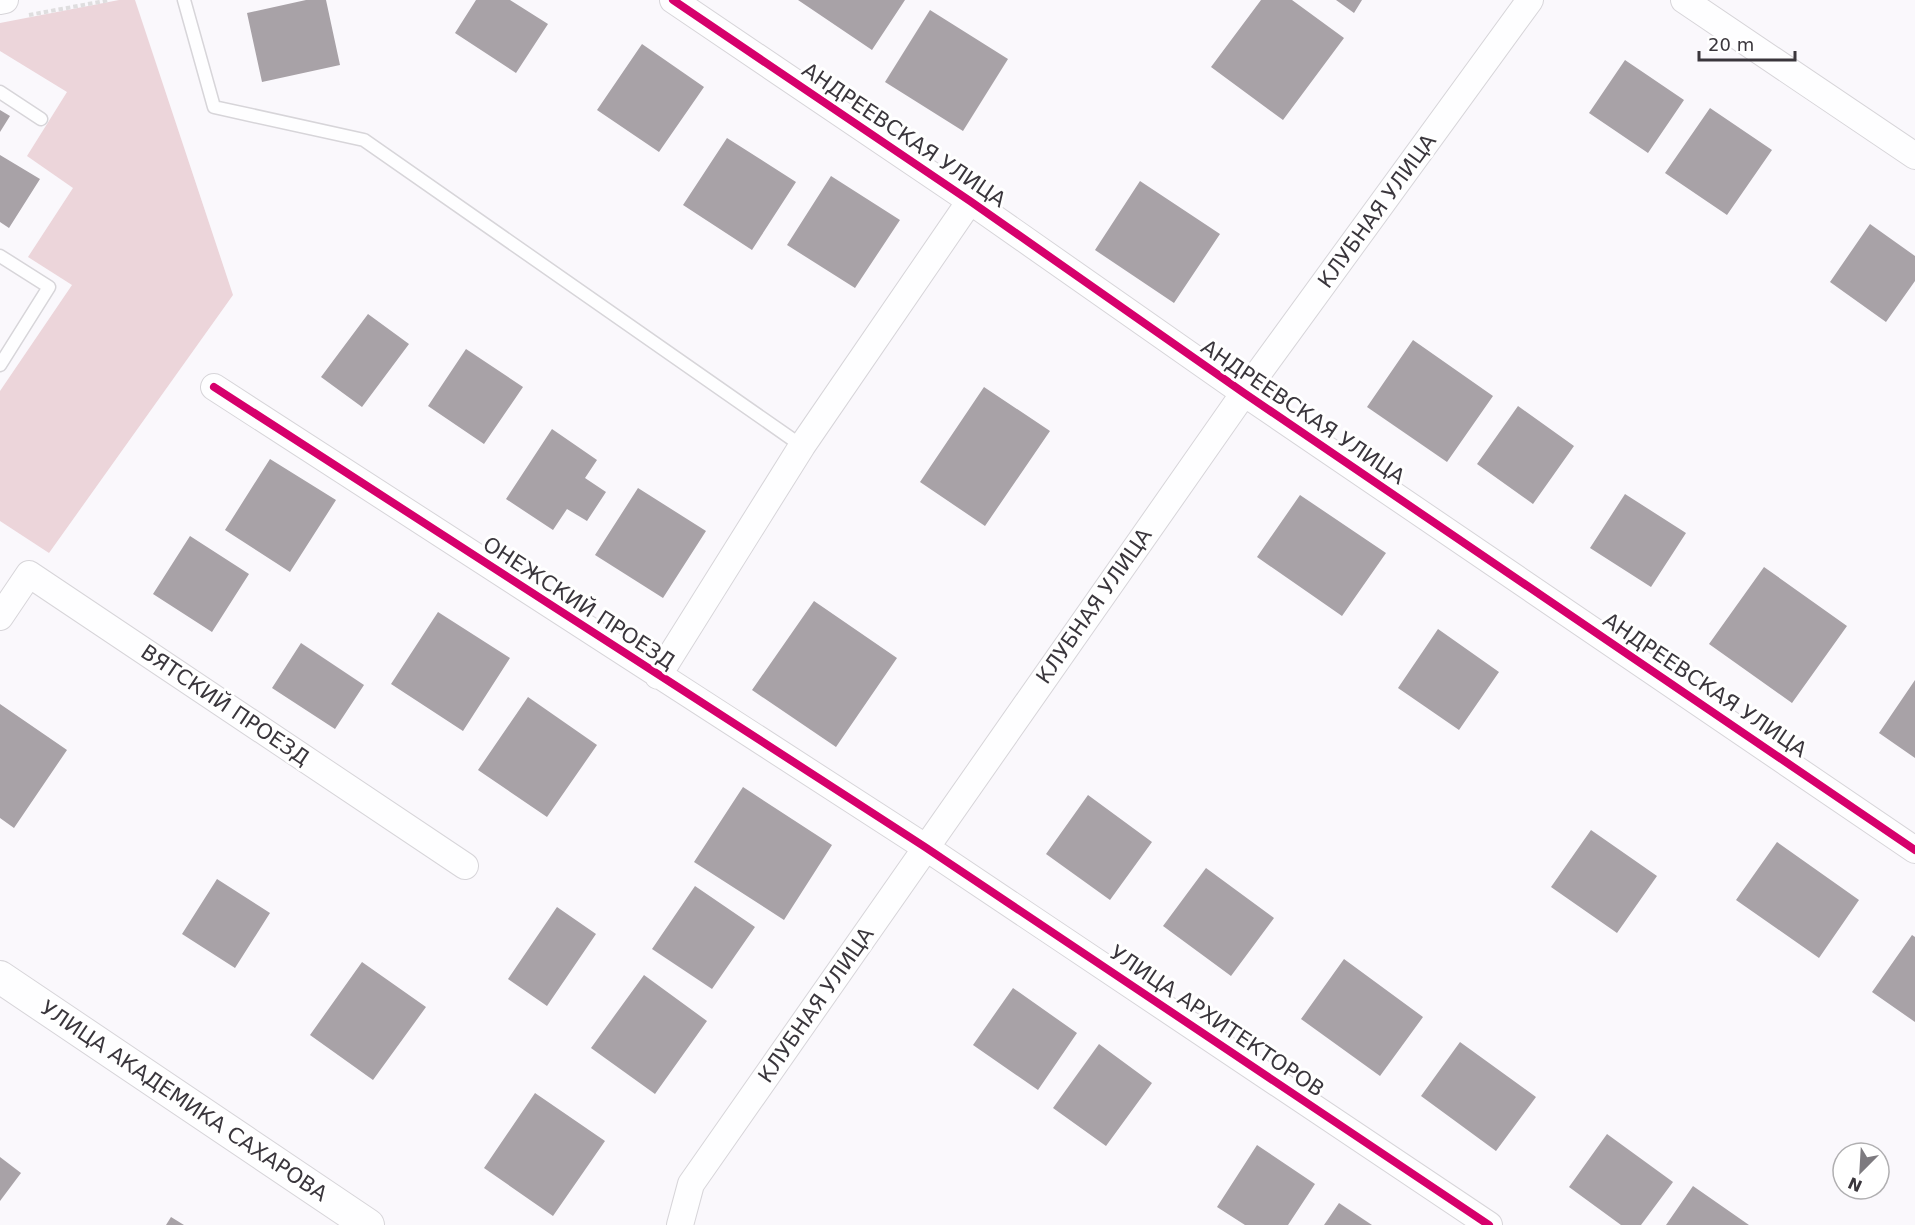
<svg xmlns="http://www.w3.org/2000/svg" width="1915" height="1225" font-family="'DejaVu Sans',sans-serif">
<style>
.green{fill:#ecd5da}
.building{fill:#a8a2a7}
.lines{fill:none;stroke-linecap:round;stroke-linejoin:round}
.service-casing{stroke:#d7d5d9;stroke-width:15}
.minor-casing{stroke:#d7d5d9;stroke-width:28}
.tertiary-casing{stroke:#d7d5d9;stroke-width:34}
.path{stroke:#dfdedf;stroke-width:4;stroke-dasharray:4.5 3;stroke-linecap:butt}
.service{stroke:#fefeff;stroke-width:12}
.minor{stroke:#fefeff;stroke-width:26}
.tertiary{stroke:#fefeff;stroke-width:32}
.cycleway-casing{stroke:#fff;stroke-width:11}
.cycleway{stroke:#d6006c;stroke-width:8}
.labels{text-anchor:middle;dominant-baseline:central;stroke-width:6;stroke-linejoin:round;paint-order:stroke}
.street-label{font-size:21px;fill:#3a363c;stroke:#fff}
</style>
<rect width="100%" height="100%" fill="#faf8fc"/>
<path class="green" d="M119 0H135L233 295 49 553 0 521V391L72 285 28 257 73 188 27 156 67 92 0 51V23Z"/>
<path class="building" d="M306 0H326L340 65 262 82 247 13Z
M476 0H510L548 24 516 73 455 33Z
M798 0H905L872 50Z
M1261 0H1292L1344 38 1283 120 1211 67Z
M1336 0H1362L1354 13Z
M930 10 1008 59 963 131 885 82Z
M642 44 704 87 659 152 597 110Z
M1625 60 1684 100 1648 153 1589 113Z
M1710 108 1772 150 1727 215 1665 173Z
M0 110 10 116 0 132Z
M727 138 796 182 752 250 683 205Z
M0 155 40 179 9 228 0 222Z
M831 176 900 220 855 288 787 245Z
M1140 181 1220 234 1174 303 1095 250Z
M1870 224 1915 256V281L1886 322 1830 282Z
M368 314 409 344 362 407 321 377Z
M1413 340 1493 396 1447 462 1367 407Z
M466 349 523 387 484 444 428 406Z
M984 387 1050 431 985 526 920 482Z
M1518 406 1574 446 1533 504 1477 464Z
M552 429 597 460 585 478 606 492 587 521 567 509 553 530 506 499Z
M270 459 336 500 290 572 225 530Z
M638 488 706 531 663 598 595 555Z
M1625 494 1686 533 1651 587 1590 548Z
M1300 495 1386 553 1342 616 1257 557Z
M190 536 249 574 212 632 153 594Z
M1764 567 1847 626 1792 703 1709 644Z
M814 601 897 658 836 747 752 690Z
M438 612 510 658 463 731 391 684Z
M1438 629 1499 672 1459 730 1398 688Z
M301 643 364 685 335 729 272 688Z
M1915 680V758L1879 733Z
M528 697 597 745 547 817 478 770Z
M0 704 67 750 14 828 0 818Z
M743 787 832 845 784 920 694 862Z
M1088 795 1152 842 1110 900 1046 854Z
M1591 830 1657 876 1617 933 1551 887Z
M1777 842 1859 900 1819 958 1736 900Z
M1206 868 1274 918 1231 976 1163 926Z
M217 879 270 913 235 968 182 934Z
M695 886 755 927 712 989 652 949Z
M557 907 596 934 547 1006 508 979Z
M1912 935 1915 937V1022L1872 992Z
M1344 959 1423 1017 1380 1076 1301 1019Z
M362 962 426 1007 373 1080 310 1035Z
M644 975 707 1021 655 1094 591 1048Z
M1013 988 1077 1033 1038 1090 973 1045Z
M1460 1042 1536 1097 1496 1151 1421 1096Z
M1099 1044 1152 1083 1106 1146 1053 1108Z
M535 1093 605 1141 553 1216 484 1168Z
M1607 1134 1673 1182 1641 1225H1621L1569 1187Z
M1257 1145 1315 1184 1288 1225H1245L1217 1207Z
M0 1157 21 1173 0 1201Z
M1693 1186 1749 1225H1666Z
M1339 1203 1372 1225H1324Z
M171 1217 184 1225H166Z"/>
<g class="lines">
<g class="service-casing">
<path id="service" d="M184 0 214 107 364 140 802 446
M0 92 41 119
M0 256 49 287 0 365"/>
</g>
<g class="minor-casing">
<path id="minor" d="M673 0 970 201 1244 393 1915 850
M1684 0 1915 156
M0 1 5 0
M214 387 925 847 1489 1225
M0 617 29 574 465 866
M658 676 802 446 970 201
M680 1225 691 1184 1244 393 1530 0"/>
</g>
<g class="tertiary-casing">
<path id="tertiary" d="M0 977 368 1225"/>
</g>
<path class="path" d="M29 15 110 0"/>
<use href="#service" class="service"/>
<use href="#minor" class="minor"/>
<use href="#tertiary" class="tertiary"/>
<g class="cycleway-casing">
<path id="cycleway" d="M673 0 970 201 1244 393 1915 850
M214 387 925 847 1489 1225"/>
</g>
<use href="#cycleway" class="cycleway"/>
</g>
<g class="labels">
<g class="street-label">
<text transform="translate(904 135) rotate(34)">АНДРЕЕВСКАЯ УЛИЦА</text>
<text transform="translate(1377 211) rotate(-54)">КЛУБНАЯ УЛИЦА</text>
<text transform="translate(1303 412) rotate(34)">АНДРЕЕВСКАЯ УЛИЦА</text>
<text transform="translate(579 603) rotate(33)">ОНЕЖСКИЙ ПРОЕЗД</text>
<text transform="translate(1094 606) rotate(-55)">КЛУБНАЯ УЛИЦА</text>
<text transform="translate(1705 685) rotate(34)">АНДРЕЕВСКАЯ УЛИЦА</text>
<text transform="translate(225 705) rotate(34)">ВЯТСКИЙ ПРОЕЗД</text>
<text transform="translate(816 1005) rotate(-55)">КЛУБНАЯ УЛИЦА</text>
<text transform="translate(1217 1021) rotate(34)">УЛИЦА АРХИТЕКТОРОВ</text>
<text transform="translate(184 1101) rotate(34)">УЛИЦА АКАДЕМИКА САХАРОВА</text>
</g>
</g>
<g transform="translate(1861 1171) rotate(204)"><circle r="28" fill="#ffffff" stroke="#b0afb1" stroke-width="1.5"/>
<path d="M0-4.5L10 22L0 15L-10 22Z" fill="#7d7a7f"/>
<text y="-9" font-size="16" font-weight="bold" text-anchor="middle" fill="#3a363c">N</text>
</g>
<path d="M1699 51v9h96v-9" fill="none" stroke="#3a363c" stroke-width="3"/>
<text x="1708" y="51" font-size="18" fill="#3a363c" stroke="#ffffff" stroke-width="4.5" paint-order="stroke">20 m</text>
</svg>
